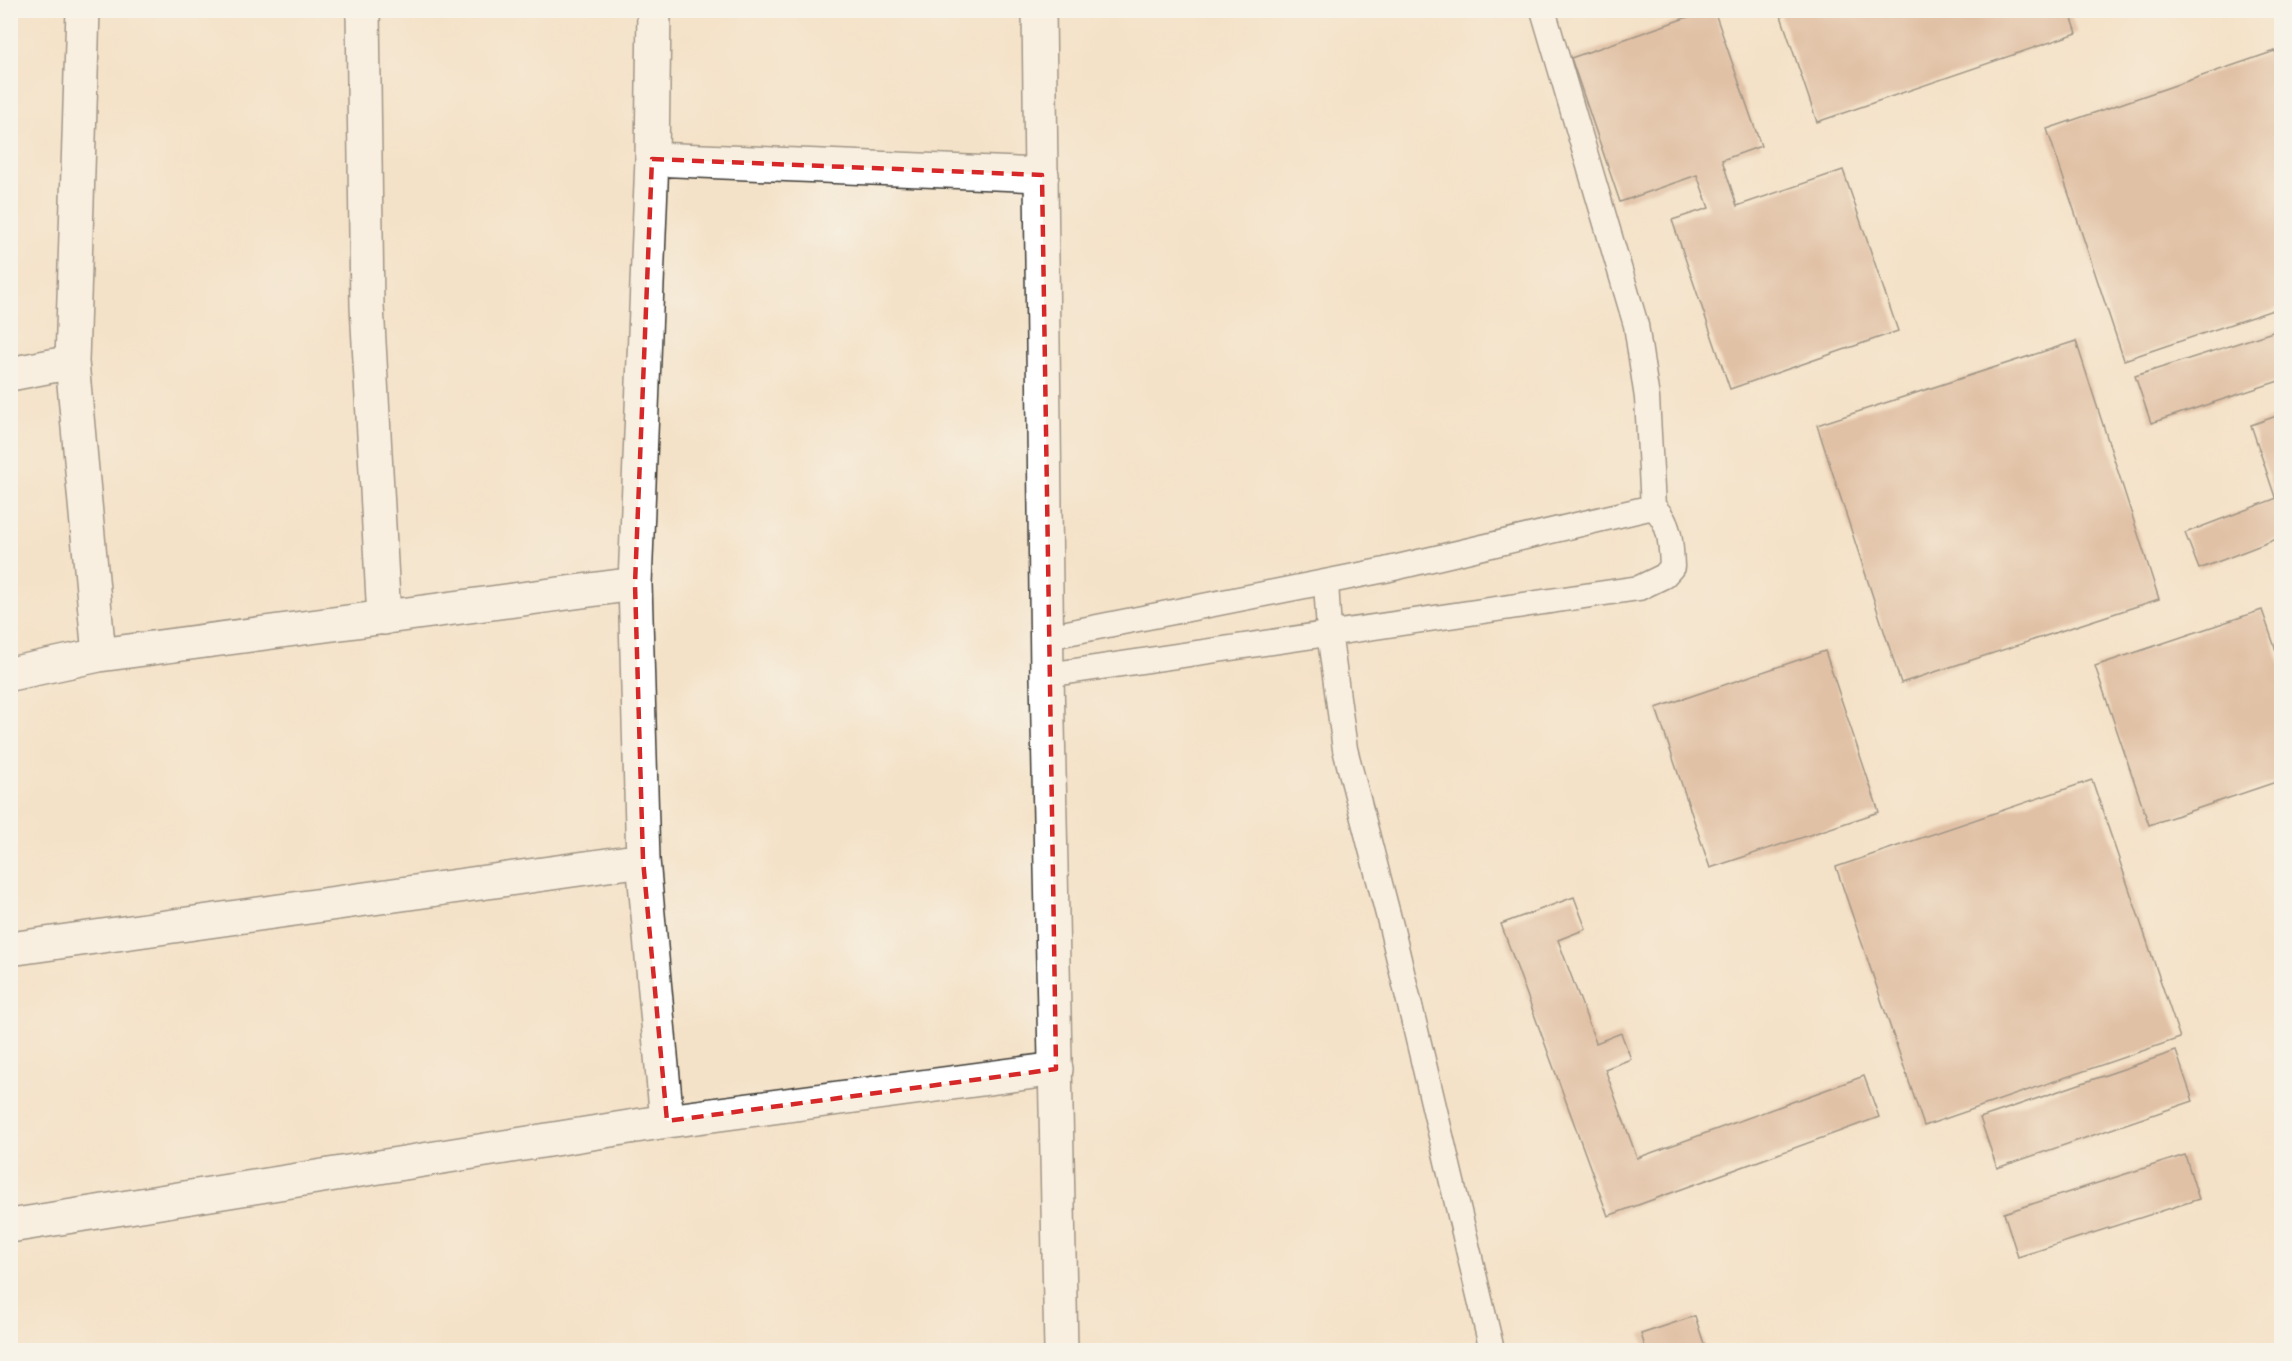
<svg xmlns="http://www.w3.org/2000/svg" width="2292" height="1361" font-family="Pangolin,sans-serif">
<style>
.building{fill:#c9997b}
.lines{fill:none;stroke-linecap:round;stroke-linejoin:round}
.service-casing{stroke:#3c3a36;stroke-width:27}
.minor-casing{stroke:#3c3a36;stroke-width:36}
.tertiary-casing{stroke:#3c3a36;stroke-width:36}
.service{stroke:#fff;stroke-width:24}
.minor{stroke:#fff;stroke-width:33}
.tertiary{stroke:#fff;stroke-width:33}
.marked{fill:none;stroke:#d62828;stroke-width:4.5;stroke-dasharray:12 8;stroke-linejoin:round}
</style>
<rect width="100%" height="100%" fill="#f7f3e8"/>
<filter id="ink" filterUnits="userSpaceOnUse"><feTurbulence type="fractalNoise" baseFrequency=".0167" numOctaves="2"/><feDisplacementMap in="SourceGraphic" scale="12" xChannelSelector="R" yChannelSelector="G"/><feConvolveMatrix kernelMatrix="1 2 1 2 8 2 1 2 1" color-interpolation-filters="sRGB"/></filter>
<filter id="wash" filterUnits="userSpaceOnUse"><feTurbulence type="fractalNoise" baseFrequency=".008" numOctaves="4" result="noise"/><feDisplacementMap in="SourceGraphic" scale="24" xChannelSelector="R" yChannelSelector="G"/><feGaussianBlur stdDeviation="1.35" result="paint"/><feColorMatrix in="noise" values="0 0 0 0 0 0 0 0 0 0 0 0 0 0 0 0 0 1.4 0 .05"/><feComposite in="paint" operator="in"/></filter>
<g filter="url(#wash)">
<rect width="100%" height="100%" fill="#f4e2c8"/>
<g id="blocks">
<path class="building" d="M1708 10H1714L1761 146 1722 160 1737 206 1843 170 1898 331 1730 389 1672 220 1709 208 1697 175 1620 202 1571 58Z
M1779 10H2069L2077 33 1817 122Z
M2275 51 2282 69V307L2124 360 2047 129Z
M2282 329V380L2151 423 2135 376Z
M2076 341 2159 599 1901 683 1817 425Z
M2282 414V495L2275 497 2251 425Z
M2282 496V537L2199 569 2185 533Z
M2262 610 2282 668V780L2149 825 2095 666Z
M1825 651 1879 812 1710 868 1656 708Z
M2092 780 2180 1038 1924 1126 1836 867Z
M1574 897 1586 929 1558 940 1596 1043 1621 1033 1631 1059 1605 1069 1637 1158 1864 1076 1879 1117 1608 1216 1501 924Z
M2176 1051 2193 1101 1997 1168 1980 1118Z
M2185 1155 2199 1199 2018 1257 2004 1213Z
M1695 1316 1706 1350H1646L1641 1334Z"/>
</g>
</g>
<g filter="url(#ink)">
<use href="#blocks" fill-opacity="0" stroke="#3c3a36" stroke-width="1.5"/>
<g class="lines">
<g class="service-casing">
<path id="service" d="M1326 582 1329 632 1345 749 1391 926 1492 1350
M1047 637 1385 570 1653 507
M1047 675 1639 588 1664 576 1672 567C1671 545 1671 522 1653 507L1647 398 1636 325 1543 10"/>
</g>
<g class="minor-casing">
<path id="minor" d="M83 10 72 362 99 655
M363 10 367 306 384 618
M654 10 652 159 635 584 643 860 667 1121
M652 159 1042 175
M10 374 72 362
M10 674 99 655 635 584
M10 949 643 860
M10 1226 667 1121 1056 1069"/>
</g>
<g class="tertiary-casing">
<path id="tertiary" d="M1039 10 1047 675 1061 1350"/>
</g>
<use href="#service" class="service"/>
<use href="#minor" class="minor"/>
<use href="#tertiary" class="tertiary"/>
</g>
</g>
<path d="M0 0H2292V1361H0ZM652 159 1042 175 1056 1069 667 1121 643 860 635 584Z" fill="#f4e2c8" fill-opacity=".55" fill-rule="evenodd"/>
<path class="marked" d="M652 159 1042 175 1056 1069 667 1121 643 860 635 584Z"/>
<rect width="2292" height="1361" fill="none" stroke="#f7f3e8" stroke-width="36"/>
</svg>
